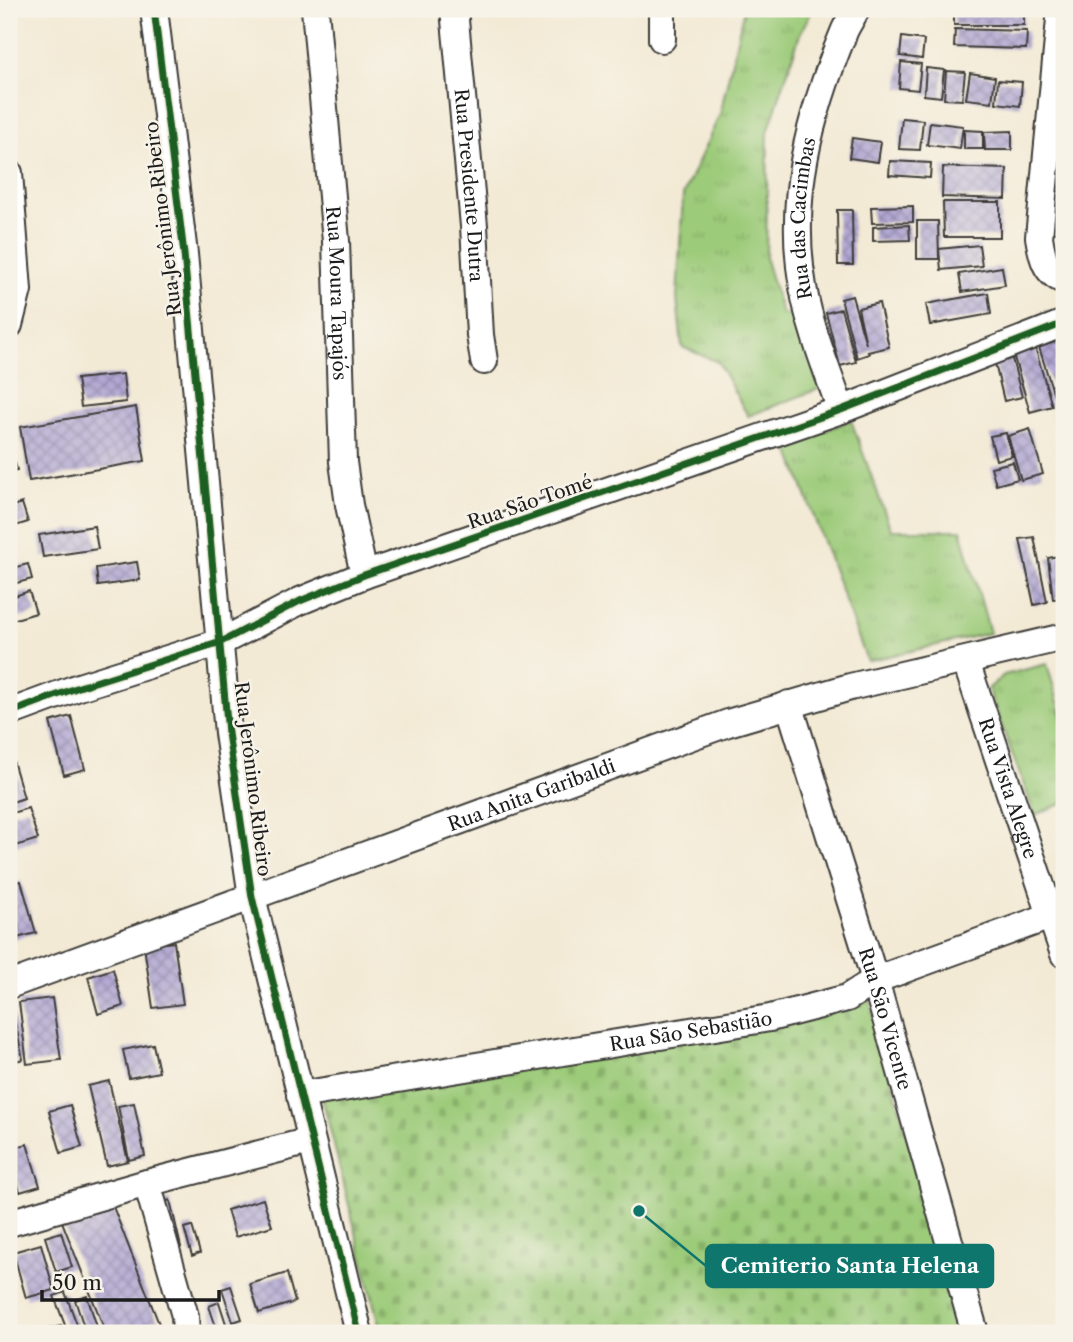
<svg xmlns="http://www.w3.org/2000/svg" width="1073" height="1342" font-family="'Libre Caslon Text',serif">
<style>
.cemetery{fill:url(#cemetery-stones);stroke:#5c744a;stroke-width:2}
.park{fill:url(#park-tufts);stroke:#5c744a;stroke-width:2}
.building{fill:url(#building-cross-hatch)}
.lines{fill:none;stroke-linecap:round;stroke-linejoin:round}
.minor-casing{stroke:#3c3b38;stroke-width:30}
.minor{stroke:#fff;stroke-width:26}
.cycleway-casing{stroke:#f7f3e8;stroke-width:11}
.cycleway{stroke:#1b5e20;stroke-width:7}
.labels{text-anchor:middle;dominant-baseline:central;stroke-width:5;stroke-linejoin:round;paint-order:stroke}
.street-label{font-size:19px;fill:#1c1c1c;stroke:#f7f3e8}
.leader{fill:none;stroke:#0f766e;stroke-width:2.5}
.callout-dot{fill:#0f766e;stroke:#f7f3e8;stroke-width:2.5}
.callout{fill:#0f766e;stroke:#0f766e;stroke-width:2.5}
.callout-label{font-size:21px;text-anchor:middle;font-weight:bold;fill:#fff}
</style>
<defs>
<pattern id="cemetery-stones" width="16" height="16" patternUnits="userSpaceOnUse" patternTransform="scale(1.75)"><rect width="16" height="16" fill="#9ccb79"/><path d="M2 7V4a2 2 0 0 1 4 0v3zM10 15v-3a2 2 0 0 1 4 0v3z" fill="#86ae68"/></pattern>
<pattern id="park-tufts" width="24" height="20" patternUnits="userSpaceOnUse" patternTransform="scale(1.75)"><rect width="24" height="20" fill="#9ccb79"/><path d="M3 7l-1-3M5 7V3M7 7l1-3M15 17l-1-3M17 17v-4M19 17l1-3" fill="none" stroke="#86ae68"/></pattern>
<pattern id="building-cross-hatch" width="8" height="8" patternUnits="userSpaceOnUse" patternTransform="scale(1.75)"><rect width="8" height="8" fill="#b2a8d3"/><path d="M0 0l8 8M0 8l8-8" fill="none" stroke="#9088aa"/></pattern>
</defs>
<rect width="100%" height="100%" fill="#f7f3e8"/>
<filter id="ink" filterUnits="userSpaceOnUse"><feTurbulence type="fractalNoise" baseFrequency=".0143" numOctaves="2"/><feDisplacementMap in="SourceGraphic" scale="14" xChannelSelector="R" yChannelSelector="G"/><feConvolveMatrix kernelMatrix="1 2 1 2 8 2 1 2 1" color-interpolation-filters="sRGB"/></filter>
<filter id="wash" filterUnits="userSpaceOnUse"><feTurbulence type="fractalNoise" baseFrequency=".00686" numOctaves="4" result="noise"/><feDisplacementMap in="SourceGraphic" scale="28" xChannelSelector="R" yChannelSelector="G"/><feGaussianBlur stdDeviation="1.57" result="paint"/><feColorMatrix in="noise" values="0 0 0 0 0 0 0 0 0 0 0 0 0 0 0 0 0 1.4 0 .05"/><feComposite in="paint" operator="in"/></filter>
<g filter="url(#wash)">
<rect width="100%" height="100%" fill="#f3ead5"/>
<path class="cemetery" d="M869 999 963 1333H381L320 1089Z"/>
<path class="park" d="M744 9H813L800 34 768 132 766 260 782 314 798 315 824 387 748 416 718 362 682 347 677 298 683 195 720 114Z
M851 420 891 530H961L990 633 867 661 788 446Z
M1047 664 1064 723V803L1035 815 988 689 1004 675Z"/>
<g id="blocks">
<path class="building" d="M954 9H1024V25H954Z
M955 29 1027 31 1026 49 954 47Z
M902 37 924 40 922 59 900 56Z
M901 62 921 64 918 90 899 88Z
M926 68 944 70 941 97 924 95Z
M946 71 965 72 962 100 944 99Z
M970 73 995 77 992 102 966 99Z
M998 80 1022 82 1020 106 996 103Z
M902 118 923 120 920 150 899 149Z
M930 122 963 126 960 149 927 145Z
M964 130 983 131V149H964Z
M1012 131V150H985L984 132Z
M852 138 881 142 878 162 849 158Z
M890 161 931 163 930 178 889 175Z
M1051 164 1064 166V188L1048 186Z
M943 167 1007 169 1006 199 942 197Z
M1050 190 1064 192V212L1047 210Z
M943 202H1000V237H944Z
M913 206V222L872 223 871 207Z
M837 210H852L853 265H838Z
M1045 213 1064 216V234L1043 231Z
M917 221H938L939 259H917Z
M909 225 910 240 873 241V227Z
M979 245 982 266 941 270 939 249Z
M1002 267 1005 285 962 292 959 274Z
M988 293 991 314 930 325 926 304Z
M852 296 866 344 858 308 879 303 889 347 868 352 869 354 857 358 841 299Z
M841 309 856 362 840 366 826 313Z
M1033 340 1052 406 1030 412 1011 347Z
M1059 341 1064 358V403L1057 405 1039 347Z
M1010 351 1022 397 1004 401 993 355Z
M123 374 126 402 81 407 77 379Z
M136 407 145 461 29 481 20 427Z
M1030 429 1043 474 1021 480 1008 436Z
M1006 433 1012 456 996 460 990 436Z
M9 441 17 470 9 472Z
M1013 462 1018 479 996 485 991 467Z
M22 503 28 522 9 528V507Z
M94 526 98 549 43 557 39 535Z
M1034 537 1047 602 1034 605 1020 539Z
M1064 555V598L1053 599 1048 558Z
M137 562 140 580 98 586 96 568Z
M28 564 32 579 9 585V569Z
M29 591 36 613 9 621V598Z
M71 716 85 769 64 775 50 722Z
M9 747 24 798 9 803Z
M28 808 38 839 9 848V814Z
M21 881 36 933 9 940V884Z
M174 942 183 1004 153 1008 144 946Z
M113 969 123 1006 98 1014 88 977Z
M52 998 61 1060 27 1064 19 1002Z
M12 1008 23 1059 9 1063V1009Z
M153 1044 159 1072 129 1078 123 1050Z
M109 1081 128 1161 107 1166 88 1086Z
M134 1103 145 1156 129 1160 118 1106Z
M70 1105 82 1147 61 1153 49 1111Z
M27 1144 40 1186 20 1192 9 1150Z
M110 1199 161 1329 151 1333H106L61 1219Z
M263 1199 272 1226 235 1237 227 1210Z
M170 1200 181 1247 169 1250 158 1204Z
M192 1226 200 1253 192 1256 184 1228Z
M61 1232 72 1267 56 1272 45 1237Z
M41 1244 54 1290 26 1298 13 1252Z
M287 1273 295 1302 259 1313 250 1284Z
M231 1286 242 1319 233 1322 222 1289Z
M65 1292 80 1333H68L54 1296Z
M87 1296 99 1333H86L75 1300Z
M219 1302 228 1330 218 1333 209 1306Z
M61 1326 63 1333H34L33 1332Z"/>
</g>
</g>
<g filter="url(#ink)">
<use href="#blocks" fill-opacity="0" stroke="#3c3b38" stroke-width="2"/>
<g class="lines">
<g class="minor-casing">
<g id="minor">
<path d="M154 9 184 254 228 733 252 897 359 1333"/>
<path id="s1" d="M315 9 336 241 343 462 349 505 364 575"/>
<path id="s2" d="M454 9 474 226 480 335 484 361"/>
<path d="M662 9V39"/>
<path d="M1061 9 1039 237C1042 255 1045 274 1064 280"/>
<path d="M9 173 18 290 9 325"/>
<path id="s3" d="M841 410C827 370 810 329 803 287 787 198 810 114 844 32 847 24 853 17 856 9"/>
<path id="s4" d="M966 662 1064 954"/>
<path id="s5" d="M789 704 875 980 975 1333"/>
<path d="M9 713 79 687 221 642 300 601 364 575 841 410 1064 323"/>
<path id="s6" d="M9 985 728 723 850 687 1064 637"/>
<path id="s7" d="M300 1095 770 1018 847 998 875 980 1064 911"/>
<path d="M147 1183 185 1316 186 1333"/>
<path d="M9 1223 147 1183 310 1141"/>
</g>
</g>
<use href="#minor" class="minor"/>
<g class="cycleway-casing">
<path id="cycleway" d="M154 9 184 254 228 733 252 897 359 1333
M9 713 79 687 221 642 300 601 364 575 841 410 1064 323"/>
</g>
<use href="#cycleway" class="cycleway"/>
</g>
</g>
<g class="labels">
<g class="street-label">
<text stroke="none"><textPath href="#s2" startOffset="177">Rua Presidente Dutra</textPath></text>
<text transform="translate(163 219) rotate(-97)">Rua Jerônimo Ribeiro</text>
<text stroke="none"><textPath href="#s3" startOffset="198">Rua das Cacimbas</textPath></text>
<text stroke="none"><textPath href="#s1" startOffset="285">Rua Moura Tapajós</textPath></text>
<text transform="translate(530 502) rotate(-19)">Rua São Tomé</text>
<text transform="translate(253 779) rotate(83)">Rua Jerônimo Ribeiro</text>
<text stroke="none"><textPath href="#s4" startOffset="133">Rua Vista Alegre</textPath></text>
<text stroke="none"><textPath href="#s6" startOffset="556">Rua Anita Garibaldi</textPath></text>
<text stroke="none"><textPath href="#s5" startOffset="329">Rua São Vicente</textPath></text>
<text stroke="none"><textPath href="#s7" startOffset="396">Rua São Sebastião</textPath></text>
</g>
</g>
<path class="leader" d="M639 1211L706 1266"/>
<circle class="callout-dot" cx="639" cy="1211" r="7"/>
<rect class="callout" x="706" y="1245" width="287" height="42" rx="7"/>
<g class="callout-label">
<text x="850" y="1273">Cemiterio Santa Helena</text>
</g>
<rect width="1073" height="1342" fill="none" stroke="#f7f3e8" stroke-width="35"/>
<path d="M42 1290v10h177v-10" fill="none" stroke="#1c1c1c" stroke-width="3.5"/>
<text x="52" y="1290" font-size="21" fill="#1c1c1c" stroke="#f7f3e8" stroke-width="5" paint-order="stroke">50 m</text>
</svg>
